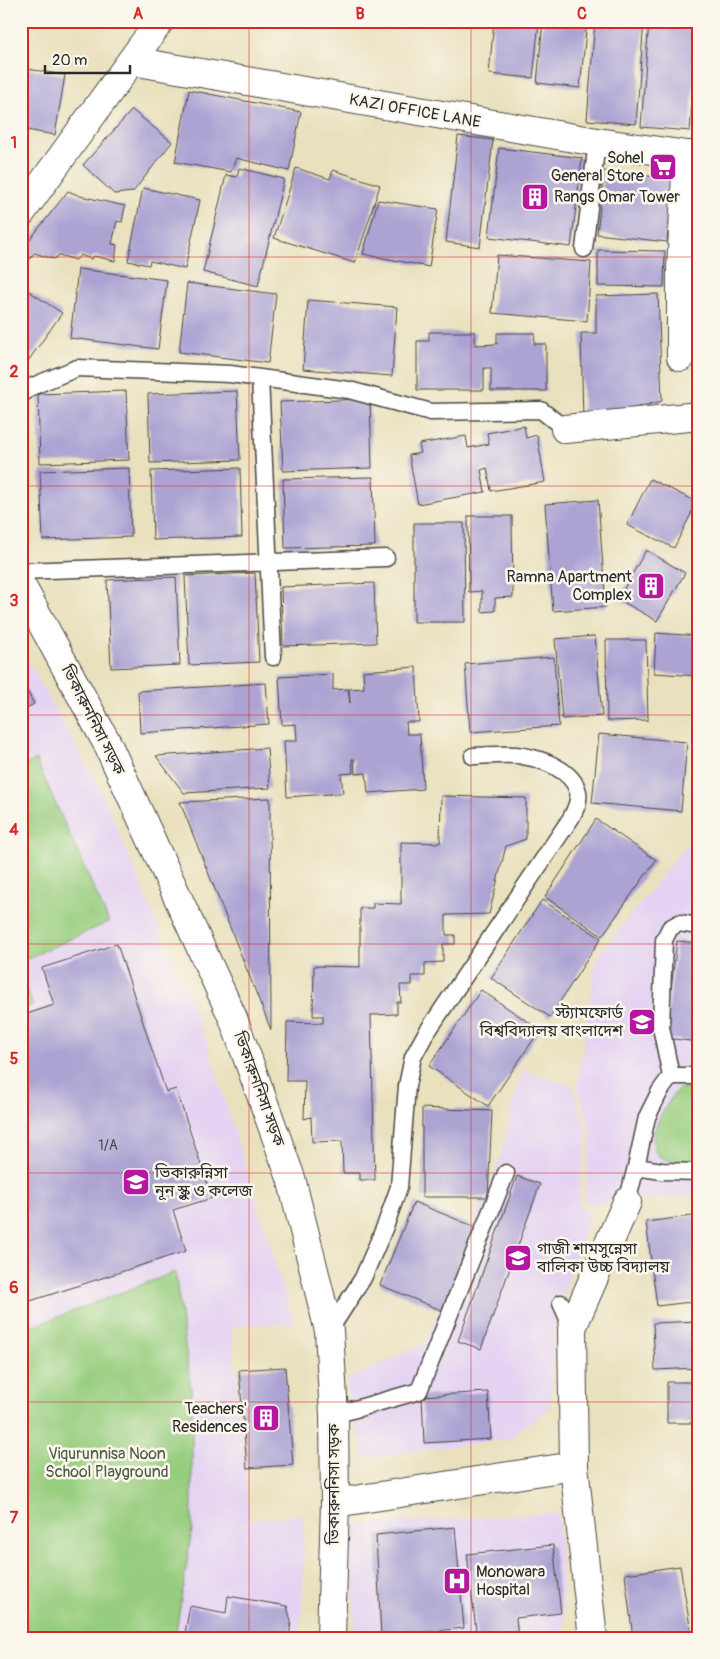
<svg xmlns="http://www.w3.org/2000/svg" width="720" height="1659" font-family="Pangolin,'Noto Sans Bengali',sans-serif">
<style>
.built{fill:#e4d3f2}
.green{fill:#97cd7e;stroke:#617c54}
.building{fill:#aca3d3}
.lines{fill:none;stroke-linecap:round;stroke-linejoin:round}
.lane-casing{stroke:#484641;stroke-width:19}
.street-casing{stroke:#484641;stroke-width:30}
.secondary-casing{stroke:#484641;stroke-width:30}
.lane{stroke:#fff;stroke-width:16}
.street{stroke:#fff;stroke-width:28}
.secondary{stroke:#fff;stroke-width:28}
.grid{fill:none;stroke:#d62828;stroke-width:1;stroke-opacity:0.55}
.labels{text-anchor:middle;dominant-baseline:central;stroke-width:5;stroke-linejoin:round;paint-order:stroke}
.number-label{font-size:14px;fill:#4b4955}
.street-label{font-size:16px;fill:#2b2b2b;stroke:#fbf7ec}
.poi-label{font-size:16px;fill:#2b2b2b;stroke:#fbf7ec;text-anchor:end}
.park-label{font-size:16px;fill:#4b5c44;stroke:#fbf7ec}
.neatline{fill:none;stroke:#d62828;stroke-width:2}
.grid-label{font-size:16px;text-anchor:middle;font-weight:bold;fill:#d62828}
</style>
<rect width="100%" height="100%" fill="#fbf7ec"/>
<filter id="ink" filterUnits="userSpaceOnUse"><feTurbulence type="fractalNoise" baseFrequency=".02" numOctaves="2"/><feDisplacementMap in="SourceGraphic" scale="10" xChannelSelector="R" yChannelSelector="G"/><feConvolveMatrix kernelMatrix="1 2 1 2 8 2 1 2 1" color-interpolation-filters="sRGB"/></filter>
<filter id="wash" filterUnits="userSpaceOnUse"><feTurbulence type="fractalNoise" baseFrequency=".0096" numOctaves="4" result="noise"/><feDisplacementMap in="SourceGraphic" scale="20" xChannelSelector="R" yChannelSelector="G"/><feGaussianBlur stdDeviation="1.12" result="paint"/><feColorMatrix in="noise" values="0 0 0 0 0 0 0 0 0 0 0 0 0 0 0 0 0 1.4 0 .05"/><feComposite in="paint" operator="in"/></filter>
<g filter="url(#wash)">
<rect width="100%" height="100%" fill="#e9e1be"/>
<path class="built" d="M21 648 102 793 207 1042 294 1323 231 1326 250 1520 303 1515 304 1573 300 1638H28L21 1554Z
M692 737 699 738V1195L591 1205 584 1199 591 1133 577 1085 596 959 689 841Z
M522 1070 572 1086 587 1133 578 1203 590 1213 555 1320 550 1408 508 1439 365 1458 352 1412 346 1380 425 1344 500 1159Z
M558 1513 565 1638H356L349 1525Z"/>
<path class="green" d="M36 760 109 922 21 961V767Z
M21 979 33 1005 21 1010Z
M699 1085V1162C689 1162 677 1163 668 1160 635 1152 666 1103 678 1089Z
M175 1272 192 1396V1530L175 1638H28L21 1551V1331Z"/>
<g id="blocks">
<path class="building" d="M494 21H539L533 78 489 74Z
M543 21H587L580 88 537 83Z
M595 21H644L636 124 587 120Z
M649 21H698L690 131 641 127Z
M21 68 65 75 55 135 21 129Z
M189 90 301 112 289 171 236 158 231 172 175 162Z
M132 110 172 142 133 192 114 194 83 165Z
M458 136 493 140 480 247 446 242Z
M499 148 582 158 571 247 489 237Z
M239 168 284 179 258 286 203 272 226 175 237 177Z
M296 168 330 179 333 170 380 185 355 263 274 238Z
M604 171 674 179 667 242 597 234Z
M143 188 200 200 185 269 150 261 149 265 128 261Z
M68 191 80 196 125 206 122 222 117 221 112 244 117 245 115 261 94 256 91 259 80 255 76 260 59 255 54 259 34 253 29 260 21 258V251Z
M378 200 438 209 429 267 363 254Z
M689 234H699V250L690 251Z
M598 250 665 251 664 287 598 286Z
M497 255 591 262 587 321 492 313Z
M78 269 167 280 158 349 70 338Z
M187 283 276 294 268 363 179 352Z
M21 286 62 313 21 371Z
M658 294 662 401 583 421 581 333H596V296Z
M308 300 397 307 392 376 303 369Z
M699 301V340H694L688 303Z
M429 332H475V345L497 344V333H535L534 344H546V391H491V368H484V390H417V341H429Z
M699 352V385H698L693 353Z
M126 391 129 460 40 463 38 394Z
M237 391 240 460 150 463 148 394Z
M370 399 372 468 283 471 280 402Z
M524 426 526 438 537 435 545 482 491 491 487 468 481 470 485 492 418 504 409 455 421 453 419 444 466 436 468 448 489 444 487 433Z
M129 468 131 537 43 540 40 471Z
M240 468 242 537 153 540 151 471Z
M373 477 375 546 285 548 283 479Z
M650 479 697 502 674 548 627 525Z
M598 500 606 607 553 611 545 504Z
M468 516H512L513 597 495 598V611L482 612V591L469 592Z
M414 523H464L465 622H414Z
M646 550 685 573 657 621 618 599Z
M255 573 259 662 189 665 185 576Z
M176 577 180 665 111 668 107 580Z
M374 583 376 643 283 646 281 587Z
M656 633 699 636V676L654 673Z
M595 636 602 716 562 719 555 639Z
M606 640H646L648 720 607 721Z
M554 657 559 726 470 732 465 664Z
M416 667 419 722H406L407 734H420L423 789 368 793 366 773 355 774 354 759H352L353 773 341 774 343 793 287 797 284 741H297L296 724 282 725 279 677 333 674V690L348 689 350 703 349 689 364 688 363 671Z
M21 680 34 704 21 711Z
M266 683 269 724 140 733 138 691Z
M599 734 687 742 681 811 592 803Z
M267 748 270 788 184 793 156 756Z
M441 796 526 798V839L506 846 489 914 446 915V935H455V944H443V962L425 963V976H412V985H400L401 1002H397V1014L371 1015 375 1180H360V1173H343L342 1141 312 1142 311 1117 304 1119 305 1081H286L287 1022 323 1023V1016H313L314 966 360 967V908H373V903L401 904V842L440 843Z
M270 798 271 1030 180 802Z
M596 819 656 860 602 936 545 897Z
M542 900 601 938 550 1017 491 978Z
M677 941 699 943V1042L665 1038Z
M117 944 166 1092 176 1089 212 1198 173 1210 186 1251 21 1304V1271L23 1270 21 1264V1016L54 1005 42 968Z
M481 990 540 1030 488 1106 429 1066Z
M422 1108 492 1111 488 1197H422Z
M517 1176 540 1184 481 1349 458 1341Z
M414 1202 478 1228 443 1311 380 1285Z
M699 1215V1301L657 1306 646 1222Z
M699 1321V1368L655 1370 653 1323Z
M285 1367 293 1465 247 1468 239 1370Z
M667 1382H699V1423H667Z
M488 1392 491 1439 424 1443 422 1396Z
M455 1527 464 1628 381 1637 376 1535Z
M553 1545 561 1613 516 1618 518 1638H477L467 1554Z
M680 1566 692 1638H633L625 1574Z
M228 1596 287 1606 291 1621 289 1638H184L190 1606 226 1613Z"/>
</g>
</g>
<g filter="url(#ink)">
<use href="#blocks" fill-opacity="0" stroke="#484641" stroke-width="1"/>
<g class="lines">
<g class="lane-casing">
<path id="lane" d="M584 249 597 142
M260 378 273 657
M21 395 31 387 77 368 230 374 349 390 431 412 541 410 565 429
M21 571 386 558
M671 1076H699
M636 1167 662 1171 699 1172
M627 1202 636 1167 647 1117 660 1091 671 1076 661 1027 664 940 670 928 679 923 699 926
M561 1303 572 1328
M329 1331 363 1278 386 1224 399 1187 407 1086 413 1057 425 1035 571 818C575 810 580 801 578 792 573 770 542 759 523 756 507 753 489 756 473 756
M334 1415 419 1391 506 1173"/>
</g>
<g class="street-casing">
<path id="street" d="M132 61 597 142 687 155H699
M681 357V269L687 155
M565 429 699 416
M335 1503 574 1466
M593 1638 574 1466 572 1328 627 1202"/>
</g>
<g class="secondary-casing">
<path id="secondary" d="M21 213 160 21
M21 585 107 743 233 1018 291 1178 329 1331 334 1415 335 1503 331 1638"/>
</g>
<use href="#lane" class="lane"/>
<use href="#street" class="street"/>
<use href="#secondary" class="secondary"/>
</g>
</g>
<path class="grid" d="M249 21V1638M471 21V1638M21 257H699M21 486H699M21 715H699M21 944H699M21 1173H699M21 1402H699"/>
<defs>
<g id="supermarket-square" transform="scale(1.4375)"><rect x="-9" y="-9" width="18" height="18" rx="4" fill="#b5179e" stroke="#fbf7ec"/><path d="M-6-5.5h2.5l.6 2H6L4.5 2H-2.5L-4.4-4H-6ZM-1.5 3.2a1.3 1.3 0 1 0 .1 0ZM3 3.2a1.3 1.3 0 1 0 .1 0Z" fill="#fff"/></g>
<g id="building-square" transform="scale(1.4375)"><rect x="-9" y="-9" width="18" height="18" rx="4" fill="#b5179e" stroke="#fbf7ec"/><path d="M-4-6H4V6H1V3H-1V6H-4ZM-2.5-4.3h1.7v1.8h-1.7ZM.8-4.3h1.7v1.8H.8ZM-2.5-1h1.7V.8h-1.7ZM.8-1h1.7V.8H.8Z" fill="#fff"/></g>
<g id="university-square" transform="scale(1.4375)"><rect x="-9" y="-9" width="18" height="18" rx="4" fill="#b5179e" stroke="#fbf7ec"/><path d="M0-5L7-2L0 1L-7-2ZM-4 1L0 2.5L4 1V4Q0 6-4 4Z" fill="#fff"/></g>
<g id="school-square" transform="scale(1.4375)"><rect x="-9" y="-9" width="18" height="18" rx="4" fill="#b5179e" stroke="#fbf7ec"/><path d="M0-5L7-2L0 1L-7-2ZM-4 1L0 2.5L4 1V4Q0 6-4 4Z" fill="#fff"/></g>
<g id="hospital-square" transform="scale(1.4375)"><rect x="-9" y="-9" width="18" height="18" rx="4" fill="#b5179e" stroke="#fbf7ec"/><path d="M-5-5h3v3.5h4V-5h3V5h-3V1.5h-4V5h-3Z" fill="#fff"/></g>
</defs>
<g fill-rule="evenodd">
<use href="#supermarket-square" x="663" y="167"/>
<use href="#building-square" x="535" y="197"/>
<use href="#building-square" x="651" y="586"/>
<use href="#university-square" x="642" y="1022"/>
<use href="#university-square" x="136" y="1182"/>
<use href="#school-square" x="518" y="1258"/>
<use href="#building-square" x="266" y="1418"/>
<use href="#hospital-square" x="457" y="1581"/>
</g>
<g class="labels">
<g class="number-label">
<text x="108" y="1145">1/A</text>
</g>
<g class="street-label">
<text transform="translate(415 111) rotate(10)">KAZI OFFICE LANE</text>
<text transform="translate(93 720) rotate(63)">ভিকারুননিসা সড়ক</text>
<text transform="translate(259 1089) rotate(70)">ভিকারুননিসা সড়ক</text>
<text transform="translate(334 1484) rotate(-90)">ভিকারুননিসা সড়ক</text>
</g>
<g class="poi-label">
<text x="644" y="158">Sohel<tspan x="644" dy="18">General Store</tspan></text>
<text x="554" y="197" text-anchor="start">Rangs Omar Tower</text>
<text x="632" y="577">Ramna Apartment<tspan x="632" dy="18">Complex</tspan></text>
<text x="623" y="1013">স্ট্যামফোর্ড<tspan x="623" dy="18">বিশ্ববিদ্যালয় বাংলাদেশ</tspan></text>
<text x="155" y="1173" text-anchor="start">ভিকারুন্নিসা<tspan x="155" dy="18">নূন স্কুল ও কলেজ</tspan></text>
<text x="537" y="1249" text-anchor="start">গাজী শামসুন্নেসা<tspan x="537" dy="18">বালিকা উচ্চ বিদ্যালয়</tspan></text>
<text x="247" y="1409">Teachers'<tspan x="247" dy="18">Residences</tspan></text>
<text x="476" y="1572" text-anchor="start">Monowara<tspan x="476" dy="18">Hospital</tspan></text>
</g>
<g class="park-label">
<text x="107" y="1454">Viqurunnisa Noon<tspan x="107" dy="18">School Playground</tspan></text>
</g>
</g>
<rect width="720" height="1659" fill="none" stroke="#fbf7ec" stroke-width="55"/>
<path d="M45 65v8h85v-8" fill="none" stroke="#2b2b2b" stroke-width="2.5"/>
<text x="52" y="65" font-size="15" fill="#2b2b2b" stroke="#fbf7ec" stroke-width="4" paint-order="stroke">20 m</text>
<rect x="28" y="28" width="664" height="1604" class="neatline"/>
<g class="grid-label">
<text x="138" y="19">A</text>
<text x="360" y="19">B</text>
<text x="582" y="19">C</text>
<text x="14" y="148">1</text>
<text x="14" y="377">2</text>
<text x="14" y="606">3</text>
<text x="14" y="835">4</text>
<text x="14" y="1064">5</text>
<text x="14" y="1293">6</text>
<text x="14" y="1523">7</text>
</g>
</svg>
